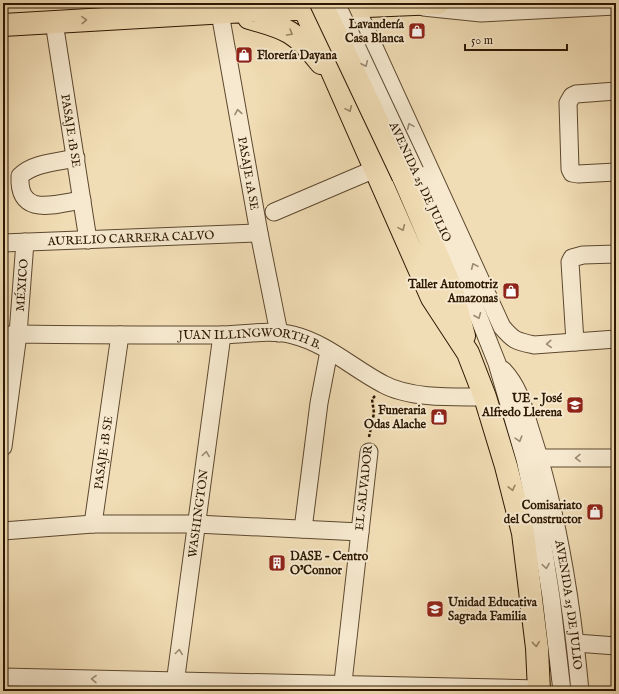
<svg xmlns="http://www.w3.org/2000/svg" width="619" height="694" font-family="'IM FELL English',serif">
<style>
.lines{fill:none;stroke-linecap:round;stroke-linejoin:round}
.minor-casing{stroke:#5d482f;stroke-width:19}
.major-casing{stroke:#2c1702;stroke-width:24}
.path{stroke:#2c1702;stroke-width:2.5;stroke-dasharray:3 2;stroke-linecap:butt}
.minor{stroke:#f6e9cf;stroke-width:17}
.major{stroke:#f1ddb5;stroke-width:22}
.minor-bridge-casing{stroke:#5d482f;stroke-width:19;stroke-linecap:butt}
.major-bridge-casing{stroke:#2c1702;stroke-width:24;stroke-linecap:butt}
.minor-bridge{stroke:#f6e9cf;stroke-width:17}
.major-bridge{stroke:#f1ddb5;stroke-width:22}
.oneway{stroke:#988464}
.oneway2{stroke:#9b8a73}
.labels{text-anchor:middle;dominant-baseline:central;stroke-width:4;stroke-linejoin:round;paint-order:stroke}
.poi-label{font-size:12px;font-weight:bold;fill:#2c1702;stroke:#f6e9cf;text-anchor:end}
.street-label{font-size:12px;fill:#2c1702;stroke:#f6e9cf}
</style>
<rect width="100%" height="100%" fill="#f1ddb5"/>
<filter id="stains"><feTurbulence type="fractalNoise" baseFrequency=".005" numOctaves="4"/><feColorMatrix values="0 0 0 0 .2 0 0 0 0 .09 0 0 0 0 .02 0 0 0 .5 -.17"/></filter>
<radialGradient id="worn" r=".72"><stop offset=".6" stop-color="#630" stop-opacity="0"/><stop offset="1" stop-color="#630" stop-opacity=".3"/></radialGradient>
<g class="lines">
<g class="minor-casing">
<g id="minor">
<path d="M354 3 502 327C514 341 516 341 534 345L616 339"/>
<path d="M423 7 481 13 616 6"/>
<path id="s1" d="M220 13 259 233 279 333"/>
<path id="s2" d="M54 22 88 240"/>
<path d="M616 91 576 94 572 96 568 103 570 169 572 173 578 174 616 172"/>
<path d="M76 158C57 162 33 163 20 176 18 218 55 204 82 200"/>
<path d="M415 171 448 240 497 363 525 459 542 539 551 597 562 691"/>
<path d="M274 212 375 169"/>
<path id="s3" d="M3 243 259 233"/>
<path id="s4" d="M3 336 18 334C85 335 151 335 218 335 242 335 269 329 293 335 326 343 354 369 383 384 410 399 455 397 485 397"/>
<path d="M575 342 570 262 572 258 583 255 616 254"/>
<path id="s5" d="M503 370C521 389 524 411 532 435 559 518 572 604 580 691"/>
<path id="s6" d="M3 447 18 334 25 242"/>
<path d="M540 458H616"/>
<path id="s7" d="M93 524 120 335"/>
<path d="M303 529 319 403 329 351"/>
<path d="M3 531 93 524H196L360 532"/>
<path d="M576 643 616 646"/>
<path d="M3 677 539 689"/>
<path id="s8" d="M174 691 222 335"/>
<path d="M342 691 369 452"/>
</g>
</g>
<g class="major-casing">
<path id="major" d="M302 3 432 298 468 353 485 397 506 466 523 533 537 648 539 691
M249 18C286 28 297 32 321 63
M3 25 227 12 438 3
M403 176 452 290 464 336"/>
</g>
<path class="path" d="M369 437 374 413 372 399 375 396"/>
<use href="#minor" class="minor"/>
<use href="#major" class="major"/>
<g class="minor-bridge-casing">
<path id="minor-bridge" d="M336 3 415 171"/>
</g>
<g class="major-bridge-casing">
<path id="major-bridge" d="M321 3 403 176"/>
</g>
<use href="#minor-bridge" class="minor-bridge"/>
<use href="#major-bridge" class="major-bridge"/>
</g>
<defs><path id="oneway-chevron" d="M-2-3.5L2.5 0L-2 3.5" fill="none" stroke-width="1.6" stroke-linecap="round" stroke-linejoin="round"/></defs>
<g class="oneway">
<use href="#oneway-chevron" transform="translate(84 20) rotate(-3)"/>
<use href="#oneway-chevron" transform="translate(290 33) rotate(30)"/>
<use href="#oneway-chevron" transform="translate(349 109) rotate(66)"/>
<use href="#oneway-chevron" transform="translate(402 228) rotate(66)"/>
<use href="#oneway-chevron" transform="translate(512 488) rotate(76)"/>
<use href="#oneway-chevron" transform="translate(536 644) rotate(84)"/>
</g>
<g class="oneway2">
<use href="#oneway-chevron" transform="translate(365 64) rotate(65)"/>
<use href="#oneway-chevron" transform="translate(238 112) rotate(-100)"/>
<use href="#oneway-chevron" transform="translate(410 126) rotate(-114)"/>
<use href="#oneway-chevron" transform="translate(474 266) rotate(-114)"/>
<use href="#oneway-chevron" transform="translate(478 316) rotate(68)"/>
<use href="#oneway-chevron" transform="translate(549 344) rotate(176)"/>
<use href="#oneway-chevron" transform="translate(519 439) rotate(74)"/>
<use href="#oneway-chevron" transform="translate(206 454) rotate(-82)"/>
<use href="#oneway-chevron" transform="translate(578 458) rotate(179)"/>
<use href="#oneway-chevron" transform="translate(546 566) rotate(81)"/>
<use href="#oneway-chevron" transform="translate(179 652) rotate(-82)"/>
<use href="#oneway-chevron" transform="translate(94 679) rotate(-179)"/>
</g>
<defs>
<g id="shop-square" transform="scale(0.9)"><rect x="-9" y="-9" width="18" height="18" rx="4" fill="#8f2418" stroke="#f6e9cf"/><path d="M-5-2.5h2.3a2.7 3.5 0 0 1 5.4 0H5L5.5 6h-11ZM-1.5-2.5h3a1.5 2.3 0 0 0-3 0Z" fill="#fff"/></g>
<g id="school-square" transform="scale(0.9)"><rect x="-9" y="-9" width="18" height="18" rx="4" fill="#8f2418" stroke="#f6e9cf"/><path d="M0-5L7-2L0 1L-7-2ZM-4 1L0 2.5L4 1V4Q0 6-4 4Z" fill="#fff"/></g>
<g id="building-square" transform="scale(0.9)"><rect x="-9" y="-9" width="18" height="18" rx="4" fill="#8f2418" stroke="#f6e9cf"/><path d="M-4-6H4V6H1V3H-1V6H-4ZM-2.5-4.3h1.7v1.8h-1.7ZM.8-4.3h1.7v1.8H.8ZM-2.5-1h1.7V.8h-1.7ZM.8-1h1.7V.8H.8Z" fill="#fff"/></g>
</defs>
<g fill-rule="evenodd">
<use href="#shop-square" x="417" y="31"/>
<use href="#shop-square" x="244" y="55"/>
<use href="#shop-square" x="511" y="291"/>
<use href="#school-square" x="575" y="405"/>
<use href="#shop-square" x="439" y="417"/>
<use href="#shop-square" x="595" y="512"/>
<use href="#building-square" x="277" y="563"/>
<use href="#school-square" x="435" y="609"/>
</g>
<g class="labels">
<g class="poi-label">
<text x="404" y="24">Lavandería<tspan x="404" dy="14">Casa Blanca</tspan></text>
<text x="257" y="55" text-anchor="start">Florería Dayana</text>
<text x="498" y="284">Taller Automotriz<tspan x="498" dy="14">Amazonas</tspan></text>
<text x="562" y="398">UE - José<tspan x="562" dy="14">Alfredo Llerena</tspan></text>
<text x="426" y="410">Funeraria<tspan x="426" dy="14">Odas Alache</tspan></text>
<text x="582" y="505">Comisariato<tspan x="582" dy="14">del Constructor</tspan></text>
<text x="290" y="556" text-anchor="start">DASE - Centro<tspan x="290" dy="14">O’Connor</tspan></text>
<text x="448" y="602" text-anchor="start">Unidad Educativa<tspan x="448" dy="14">Sagrada Familia</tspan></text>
</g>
<g class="street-label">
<text stroke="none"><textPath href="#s2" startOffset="110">PASAJE 1B SE</textPath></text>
<text stroke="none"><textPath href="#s1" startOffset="163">PASAJE 1A SE</textPath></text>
<text transform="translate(420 182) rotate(65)">AVENIDA 25 DE JULIO</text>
<text stroke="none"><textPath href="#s3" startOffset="128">AURELIO CARRERA CALVO</textPath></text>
<text stroke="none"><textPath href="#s6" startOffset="163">MÉXICO</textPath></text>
<text stroke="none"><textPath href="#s4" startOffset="248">JUAN ILLINGWORTH B.</textPath></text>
<text stroke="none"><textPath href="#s7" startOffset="72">PASAJE 1B SE</textPath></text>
<text transform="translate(364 488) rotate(-84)">EL SALVADOR</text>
<text stroke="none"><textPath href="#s8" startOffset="179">WASHINGTON</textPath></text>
<text stroke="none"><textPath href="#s5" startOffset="246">AVENIDA 25 DE JULIO</textPath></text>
</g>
</g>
<rect width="619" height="694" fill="none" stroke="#f1ddb5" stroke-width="16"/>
<rect x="4" y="4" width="611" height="686" fill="none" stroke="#2c1702" stroke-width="2"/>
<rect x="8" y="8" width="603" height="678" fill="none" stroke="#2c1702"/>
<path d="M465 44v6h102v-6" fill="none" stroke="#2c1702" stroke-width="2"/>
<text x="471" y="44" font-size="12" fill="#2c1702" stroke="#f6e9cf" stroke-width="3" paint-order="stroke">50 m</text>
<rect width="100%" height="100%" filter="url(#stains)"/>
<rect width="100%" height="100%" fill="url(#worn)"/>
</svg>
